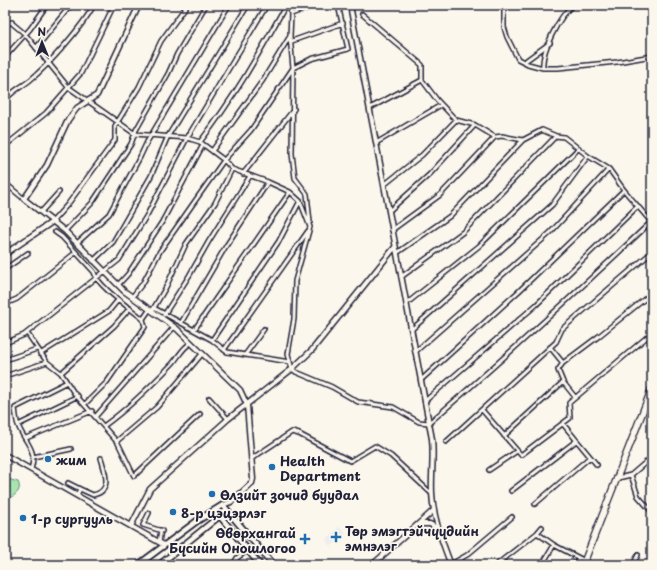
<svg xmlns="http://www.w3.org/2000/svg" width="657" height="570" font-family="'Playpen Sans',sans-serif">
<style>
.built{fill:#eeedf1}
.green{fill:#a7e6ae;stroke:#648474}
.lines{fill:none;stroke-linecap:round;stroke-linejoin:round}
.minor-casing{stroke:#22223b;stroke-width:6}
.tertiary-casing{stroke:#22223b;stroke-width:7}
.secondary-casing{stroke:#22223b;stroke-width:8}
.trunk-casing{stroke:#22223b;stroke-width:8}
.minor{stroke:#fbf7ec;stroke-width:3}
.tertiary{stroke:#fbf7ec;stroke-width:4}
.secondary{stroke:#fbf7ec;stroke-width:4.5}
.trunk{stroke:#fbf7ec;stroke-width:5.5}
.poi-dot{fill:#1f6fb2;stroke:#fbf7ec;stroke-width:1.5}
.labels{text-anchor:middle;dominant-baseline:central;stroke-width:3.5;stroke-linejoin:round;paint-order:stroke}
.poi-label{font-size:13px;font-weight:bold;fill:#22223b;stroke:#fbf7ec;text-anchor:start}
</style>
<rect width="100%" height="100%" fill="#fbf7ec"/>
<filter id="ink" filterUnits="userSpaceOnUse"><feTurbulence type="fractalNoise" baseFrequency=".025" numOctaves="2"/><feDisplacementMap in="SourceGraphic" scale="8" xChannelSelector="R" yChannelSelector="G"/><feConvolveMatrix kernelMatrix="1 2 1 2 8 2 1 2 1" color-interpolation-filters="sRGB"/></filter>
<g filter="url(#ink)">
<path class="built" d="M339 527 346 534 330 547 326 540Z"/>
<path class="green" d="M8 479 18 482C23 492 13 496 5 501V480Z"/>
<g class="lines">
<g class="minor-casing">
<path id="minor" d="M289 5 291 14 290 36 293 68 292 154 295 178 307 194 310 222
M504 5V27L507 37 518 59 528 64 543 68H558L617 62 652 56
M291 14 317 5
M362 14 422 65V80L437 100 456 120 475 125 495 137 502 136 523 140 542 130 556 136 564 137 588 156 609 169 624 190 652 223
M13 24 25 34 68 87 135 134 187 138 200 142 224 160 232 169 268 182 290 192 300 201 310 227 295 281 294 319 288 354 292 369 296 372 332 387 358 402 393 407 419 422 429 423C505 358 578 291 651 222
M5 25 12 22
M292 41 343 23
M36 48 71 5
M5 57 30 29 47 5
M524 62 550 43
M543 68C541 52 559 16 573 5
M5 100C14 90 20 88 29 81 49 65 82 27 94 5
M370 108 422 80
M200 142C233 100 260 52 286 5
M376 143 441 105
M5 146 46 113 81 73 114 5
M212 151 263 80 290 36
M243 174 294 109
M5 183 24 199
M384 185 422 155 456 120
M389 211 430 174 475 125
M41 212 59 192
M52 222 68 204 115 140V126L139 87 161 41 187 5
M392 230 440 195 495 137
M65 231 92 203 131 144 136 130 168 74 177 54 206 5
M55 232 62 237 94 272C97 286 130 308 143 319
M77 243 109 214 140 157 147 142 229 5
M397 253 450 216 523 140
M93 261 113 242 151 176 168 136 248 5
M5 269 28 253
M401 277 463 232 556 136
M118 285 128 274 162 222 203 145
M132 297 143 283 160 251 195 201 224 160 251 130 293 68 311 59 348 49 338 5
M5 304 17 299 75 253
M406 304 479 246 579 148
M154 308 212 340 227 352 290 362
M152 311 166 287 186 244 215 203 232 169
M164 315 189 276 209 241 250 176
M181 323 226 246 268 182
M194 330 290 192
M411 330 552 205 588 156
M27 333 47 362
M212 340 279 241 300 201
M5 343 24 335 119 260 147 215 187 138 267 5
M550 347 563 363 558 370 563 382 575 397
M224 350 308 231
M415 352 550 233 609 169
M40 354 109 311 118 300
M245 355 264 329
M5 360 37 349
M563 363 599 336 652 293
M61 373 74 393 118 443 134 476 200 414
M5 376 47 362 61 373 114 326 130 308
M421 380 519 291 624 190
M209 398 228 419
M425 401 536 305 638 206
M85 404 107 382 145 327 143 319 150 309
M482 410 521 455 570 418 569 403 647 337 652 339
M96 416 174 327
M563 424 597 465
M18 425 78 396
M105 425C130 407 152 385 173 363 179 356 183 347 191 343
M504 436 563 382
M26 438 92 411
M117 441 157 407 202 354
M446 442 556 342 562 329 652 252
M33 457 71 449
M251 459 292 432 299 434 350 461 375 446 391 456 432 494
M31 469C38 449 24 442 18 425 16 420 16 414 15 408L67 382
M489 470 517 451
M631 475 638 496 652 512
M618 478 631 475 652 457
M68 483 80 489 77 495
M80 489 93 495C113 491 105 472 101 458
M511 491 576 441
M535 504 590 457
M149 513 143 525 162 531
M537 533 554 545 585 561
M159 542 161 530
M451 564 467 555 512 517
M233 565 237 558 248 550
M496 565 537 533 542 527
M542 565 554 545
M574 565 579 558
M633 565 638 555"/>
</g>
<g class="tertiary-casing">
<path id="tertiary" d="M139 5 97 95 77 108 68 120 47 165 24 199 65 231 124 291 177 329 240 390 247 405 253 479 252 483 231 502 223 505
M350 5 432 439C434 458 431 475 432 493 433 517 442 542 451 565
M5 254 52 222
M5 455 164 545
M420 524H430L438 529
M131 526 150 489 228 419 292 369 312 350 395 247
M372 565 434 510"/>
</g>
<g class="secondary-casing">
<path id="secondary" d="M215 510 260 565
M138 565 197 521 223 505 273 565
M159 565 227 510"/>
</g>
<g class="trunk-casing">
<path id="trunk" d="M583 565 652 388"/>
</g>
<use href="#minor" class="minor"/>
<use href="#tertiary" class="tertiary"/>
<use href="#secondary" class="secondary"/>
<use href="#trunk" class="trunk"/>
</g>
</g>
<g class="poi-dot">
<circle cx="48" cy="459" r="4"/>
<circle cx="272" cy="467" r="4"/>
<circle cx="212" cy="494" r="4"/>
<circle cx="173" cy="512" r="4"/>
<circle cx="23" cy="518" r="4"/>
<path d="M334 531h4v4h4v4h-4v4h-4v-4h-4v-4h4z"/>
<path d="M303 533h4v4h4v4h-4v4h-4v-4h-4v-4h4z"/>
</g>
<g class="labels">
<g class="poi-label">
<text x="56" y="459">жим</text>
<text x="280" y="460">Health<tspan x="280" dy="15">Department</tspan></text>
<text x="220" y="494">Өлзийт зочид буудал</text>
<text x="181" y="512">8-р цэцэрлэг</text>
<text x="31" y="518">1-р сургууль</text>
<text x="345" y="530">Төр эмэгтэйчүүдийн<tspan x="345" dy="15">эмнэлэг</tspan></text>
<text x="296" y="532" text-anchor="end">Өвөрхангай<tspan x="296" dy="15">Бүсийн Оношлогоо</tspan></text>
</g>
</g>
<rect width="657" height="570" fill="none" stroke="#fbf7ec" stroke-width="20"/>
<rect x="10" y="10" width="637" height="550" fill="none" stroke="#22223b" stroke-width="1.5" filter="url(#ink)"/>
<g transform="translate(42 42) rotate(359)" stroke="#fbf7ec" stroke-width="3" paint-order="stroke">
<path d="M0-3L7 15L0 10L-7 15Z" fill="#22223b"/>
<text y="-6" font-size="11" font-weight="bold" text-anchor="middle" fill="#22223b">N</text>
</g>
</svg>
